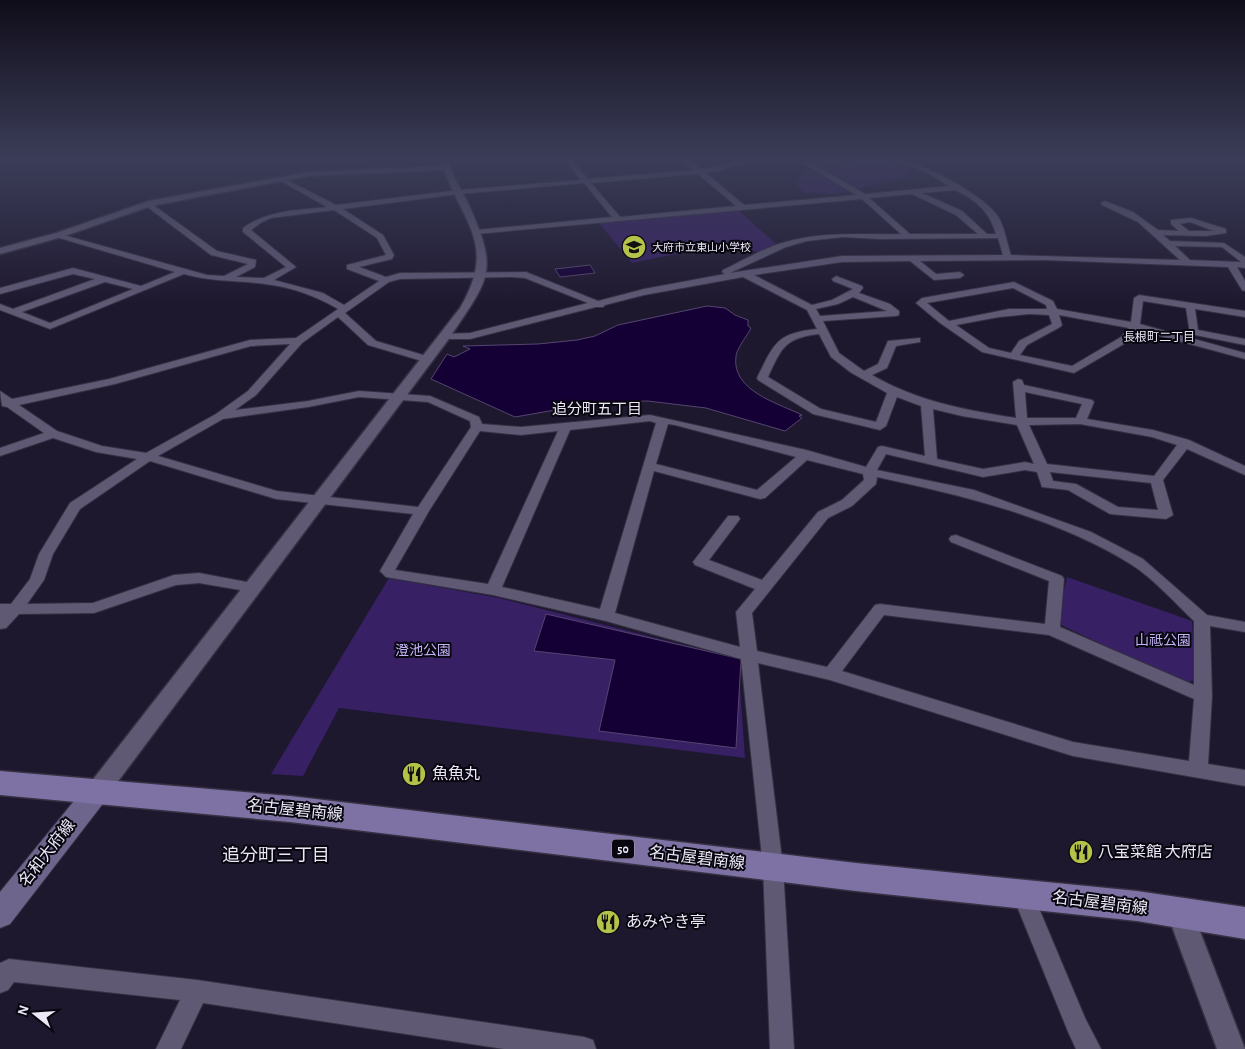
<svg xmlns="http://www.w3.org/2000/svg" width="1245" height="1049" font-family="'Alegreya Sans','Noto Sans JP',sans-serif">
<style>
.green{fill:#372063}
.water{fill:#150035;stroke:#55456f}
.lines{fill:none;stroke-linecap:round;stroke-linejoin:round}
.minor-casing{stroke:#363143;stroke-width:2}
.tertiary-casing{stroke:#363143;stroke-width:3}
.secondary-casing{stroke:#363143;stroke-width:2}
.primary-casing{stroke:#363143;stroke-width:3}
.minor{fill:#5f5974;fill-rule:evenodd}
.tertiary{fill:#5f5974;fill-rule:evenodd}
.secondary{fill:#6e658c;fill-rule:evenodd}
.primary{fill:#7e71a4;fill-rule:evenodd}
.labels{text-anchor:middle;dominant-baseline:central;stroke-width:4;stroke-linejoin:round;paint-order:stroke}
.far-poi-label{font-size:11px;fill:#ebe7f7;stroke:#08060f;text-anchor:start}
.far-neighbourhood-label{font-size:12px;fill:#ebe7f7;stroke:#08060f}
.shield{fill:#08060f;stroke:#a7a4b1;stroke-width:1}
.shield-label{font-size:12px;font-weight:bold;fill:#ebe7f7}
.park-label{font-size:14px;fill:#c3b3f6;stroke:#08060f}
.neighbourhood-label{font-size:15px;fill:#ebe7f7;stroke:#08060f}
.near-poi-label{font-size:16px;fill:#ebe7f7;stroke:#08060f;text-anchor:start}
.near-street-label{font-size:16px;fill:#ebe7f7;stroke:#08060f}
.near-neighbourhood-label{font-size:18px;fill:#ebe7f7;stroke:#08060f}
</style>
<rect width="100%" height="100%" fill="#1e182f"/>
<path class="green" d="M838 158H919L906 177 835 194 804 193 795 183 807 170Z
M738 210 776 244 759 252 734 249 681 253 632 263 599 223Z
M1067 577 1192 621 1195 680 1184 683 1057 623Z
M389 578 499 598 738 659 745 758 339 708 303 776 271 774Z"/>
<path class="water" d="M590 265 595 273 560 277 555 269Z
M707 306 725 308 735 315 748 320V326L751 328C747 336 737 348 736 356 731 391 778 403 802 415L799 416 802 418 785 431 706 408 648 401 601 402 515 417 431 379 447 354 454 357 470 349 463 346 538 344 577 340 595 336 618 325Z
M546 614 741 659 736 748 599 731 615 660 534 651Z"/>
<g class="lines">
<g class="minor-casing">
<path id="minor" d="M0 158H9L0 162Z
M563 158H570L588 179 694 170 677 158H688L701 169C721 168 739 158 758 158L719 171 706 173 744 205 856 195 803 163 835 158H863L813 164 865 194 949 186 924 171 889 158C915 158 986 195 999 218 1005 229 1007 243 1011 255L1180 260 1138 222 1102 205 1101 203 1105 201 1133 212 1158 230 1179 231 1171 224V220L1191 218 1226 229V233L1206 236 1163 235 1170 241 1224 243 1245 257V268L1237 267 1245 281V291L1242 290 1228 267 1046 260 920 261 936 274 960 272 964 275 960 278 934 280 910 261 842 262 754 275 812 305 832 300 853 289 833 281 832 279 836 276 862 286 863 288 859 293 890 304 899 311V315L896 316 823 321 839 353 864 371 878 364 888 341 920 338V342L896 346 887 368 872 375C917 401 964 410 1016 418L1013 382 1018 379 1022 380 1024 385 1092 400 1094 402 1087 419 1153 430 1189 440 1245 466V475L1187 449 1163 480 1173 515 1166 519 1110 514 1068 490 1042 487 1037 472 1025 470 983 477 886 454 877 470 974 490 1091 532 1143 559 1207 615 1245 622V632L1210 626 1212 696 1208 764 1245 770V786L1073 756 830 680 758 663 783 867 794 1049H770L763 867 741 659 606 621 493 595 386 577 380 571 413 514 276 499 150 461 80 509 53 554 44 580 27 604 93 603 174 575 199 573 257 584 260 587 257 590 252 592 199 583 176 585 94 613 19 614 6 628 0 629V604H11L30 579 39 554 70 503 137 459 96 452 53 438 0 456V448L44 433 7 407 2 406 0 391 12 399 109 379 250 340 296 338 338 309C316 296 291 287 265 284 237 280 211 282 184 274L50 329 0 310V304L13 309 95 279 73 274 0 294V288L73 268 141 286 175 272 56 237V233L207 275 224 276 248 264 211 255 146 206V202H149L217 251 256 260 255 267 236 277 264 278 286 267 243 232V228C268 210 298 210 327 207L279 180V178H283L336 205 459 190 581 180ZM698 174 736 206 620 217 591 183ZM584 183 612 217 476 230 472 232 476 234 862 199 901 234C860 235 822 231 782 243 762 249 742 261 723 270L722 272 725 274 644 289 598 301 526 272 400 273 386 277 359 267 392 259 394 255 383 235 343 209 459 194ZM955 190C976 200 989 211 996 234H987L962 211 922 193ZM912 194 956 215 978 234H910L869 198ZM334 210 377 238 386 255 347 265V269L379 281 344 305 323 293 274 280 296 267 251 230 262 222 271 218ZM1190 222 1214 231H1189L1180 224ZM843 237 880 239 998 238 1003 255 842 256 730 273 786 247 807 241ZM1175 246 1222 247 1241 262 1190 260ZM512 277 525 278 588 303 470 333 444 334 440 335V339H470L596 307H603L605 305 644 295 743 277 807 310 817 329C776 333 774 344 757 378L758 380 813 414 880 430 886 426 897 397 921 406 925 456 882 446 878 447 866 467 806 450 650 415 521 427 482 424 479 417 430 396 359 391 308 401 235 410 256 395 302 343 338 317 368 345 422 361H430V357L376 341 345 313 389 282 400 279ZM105 282 133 289 50 323 22 312ZM853 297 887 311 820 316 816 309 838 304ZM819 334 831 357 850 372 887 393 876 422 821 409 768 377C782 347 785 338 819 334ZM290 344 248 391 216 414 146 453 102 446 57 431 19 405 115 384 251 346ZM1025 392 1082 404 1076 418H1027ZM359 397 428 402 470 421 471 427 418 507 277 491 158 456 223 419 308 407ZM933 409 962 416 1017 425 1034 464 1025 462 983 469 937 459ZM650 421 656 423 600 609 502 587 570 430ZM668 424 675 425 796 457 757 490 656 464ZM1080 424 1152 437 1177 445 1154 476 1047 464 1029 425ZM480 431 521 435 558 431 488 584 395 570 429 511ZM807 460 863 474 864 480 842 500 818 512 762 580 709 560 740 519 738 516H728L693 562 695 565 755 589 736 612 740 647 615 613 654 471 760 499 765 498ZM1050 472 1151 483 1158 510 1118 507 1076 484 1053 481ZM877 477C961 495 1058 518 1132 565 1153 578 1175 603 1194 621V685L1060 627 1064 579 1062 576 956 535 951 536 949 539 951 542 1049 581 1045 624 880 604 875 605 827 667 757 651 752 613 828 518 852 506 876 484ZM884 615 1049 635 1194 699 1189 761 1073 742 842 671Z
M1014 282 1053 301 1057 309 1131 322 1134 298 1139 295 1245 311V317L1195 309 1198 330 1245 339V345L1190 334 1186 308 1143 301 1140 324 1245 353V359L1138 330 1129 341 1074 373 982 352 940 323 916 303 922 298ZM1013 288 1046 305 1047 309H1009L949 321 927 303ZM1030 314 1049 315 1052 324 1019 341 1011 353 989 348 956 325 999 317ZM1059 315 1129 328 1121 337 1072 366 1020 355 1027 345 1060 327 1062 325Z
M1023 884 1030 887 1085 1018 1101 1049H1076L1069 1034 1012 894 1016 887Z
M9 959 197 980 584 1037 593 1040 596 1049H504L203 1003 181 1049H156L180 1000 14 982 8 990 0 993V963Z"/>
</g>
<g class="tertiary-casing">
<path id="tertiary" d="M441 158H449C450 174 460 187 467 201 500 273 490 277 448 340L104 800 96 802 88 800 85 793 88 786 460 308C496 246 466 227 444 170L309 176 151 206 62 237 0 254V248L56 233 149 201 309 172 442 166Z
M1180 901 1189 905 1193 913 1245 1049H1217L1167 913 1171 905Z"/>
</g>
<g class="secondary-casing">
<path id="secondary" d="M96 782 105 785 109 793 105 801 10 924 0 928V892L87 785Z"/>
</g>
<g class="primary-casing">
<path id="primary" d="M0 771 290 796 856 863 1137 891 1245 907V939L1137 921 856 891 290 822 0 795Z"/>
</g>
<use href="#minor" class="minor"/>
<use href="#tertiary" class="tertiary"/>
<use href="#secondary" class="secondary"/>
<use href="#primary" class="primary"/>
</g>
<linearGradient id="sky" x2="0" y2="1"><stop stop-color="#100d1a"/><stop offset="0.52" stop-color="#3b3d58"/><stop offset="1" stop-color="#3b3d58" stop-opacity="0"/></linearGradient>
<rect width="1245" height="305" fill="url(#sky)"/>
<defs>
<g id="school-disc" transform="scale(1.25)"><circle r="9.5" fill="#b4c24a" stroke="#08060f"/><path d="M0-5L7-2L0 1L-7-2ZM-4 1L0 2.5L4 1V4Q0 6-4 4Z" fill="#111"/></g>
<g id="restaurant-disc" transform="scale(1.25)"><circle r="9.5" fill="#b4c24a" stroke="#08060f"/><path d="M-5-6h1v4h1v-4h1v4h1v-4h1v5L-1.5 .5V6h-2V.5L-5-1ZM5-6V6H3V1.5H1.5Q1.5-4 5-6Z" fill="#111"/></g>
</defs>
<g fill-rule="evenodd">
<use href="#school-disc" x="634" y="247"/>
<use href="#restaurant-disc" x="414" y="774"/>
<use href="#restaurant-disc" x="1081" y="852"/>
<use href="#restaurant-disc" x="608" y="922"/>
</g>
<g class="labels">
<g class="far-poi-label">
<text x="652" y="247">大府市立東山小学校</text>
</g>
<g class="far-neighbourhood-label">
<text x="1159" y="337">長根町二丁目</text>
</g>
<rect class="shield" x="612" y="839.5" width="22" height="19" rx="4"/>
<g class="shield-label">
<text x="623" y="849">50</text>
</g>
<g class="park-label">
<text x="1163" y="641">山祗公園</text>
<text x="423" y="651">澄池公園</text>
</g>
<g class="neighbourhood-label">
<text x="597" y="409">追分町五丁目</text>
</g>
<g class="near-poi-label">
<text x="432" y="774">魚魚丸</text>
<text x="1098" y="852">八宝菜館 大府店</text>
<text x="626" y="922">あみやき亭</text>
</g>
<g class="near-street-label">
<text transform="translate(295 810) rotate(6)">名古屋碧南線</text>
<text transform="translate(47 853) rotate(-52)">名和大府線</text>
<text transform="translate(697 858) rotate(7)">名古屋碧南線</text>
<text transform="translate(1100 903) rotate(7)">名古屋碧南線</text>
</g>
<g class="near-neighbourhood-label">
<text x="276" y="856">追分町三丁目</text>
</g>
</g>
<g transform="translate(35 1014) rotate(287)" stroke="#08060f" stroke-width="4" paint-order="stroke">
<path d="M0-4L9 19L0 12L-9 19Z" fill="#ebe7f7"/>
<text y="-8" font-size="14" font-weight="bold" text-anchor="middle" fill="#ebe7f7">N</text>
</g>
</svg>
